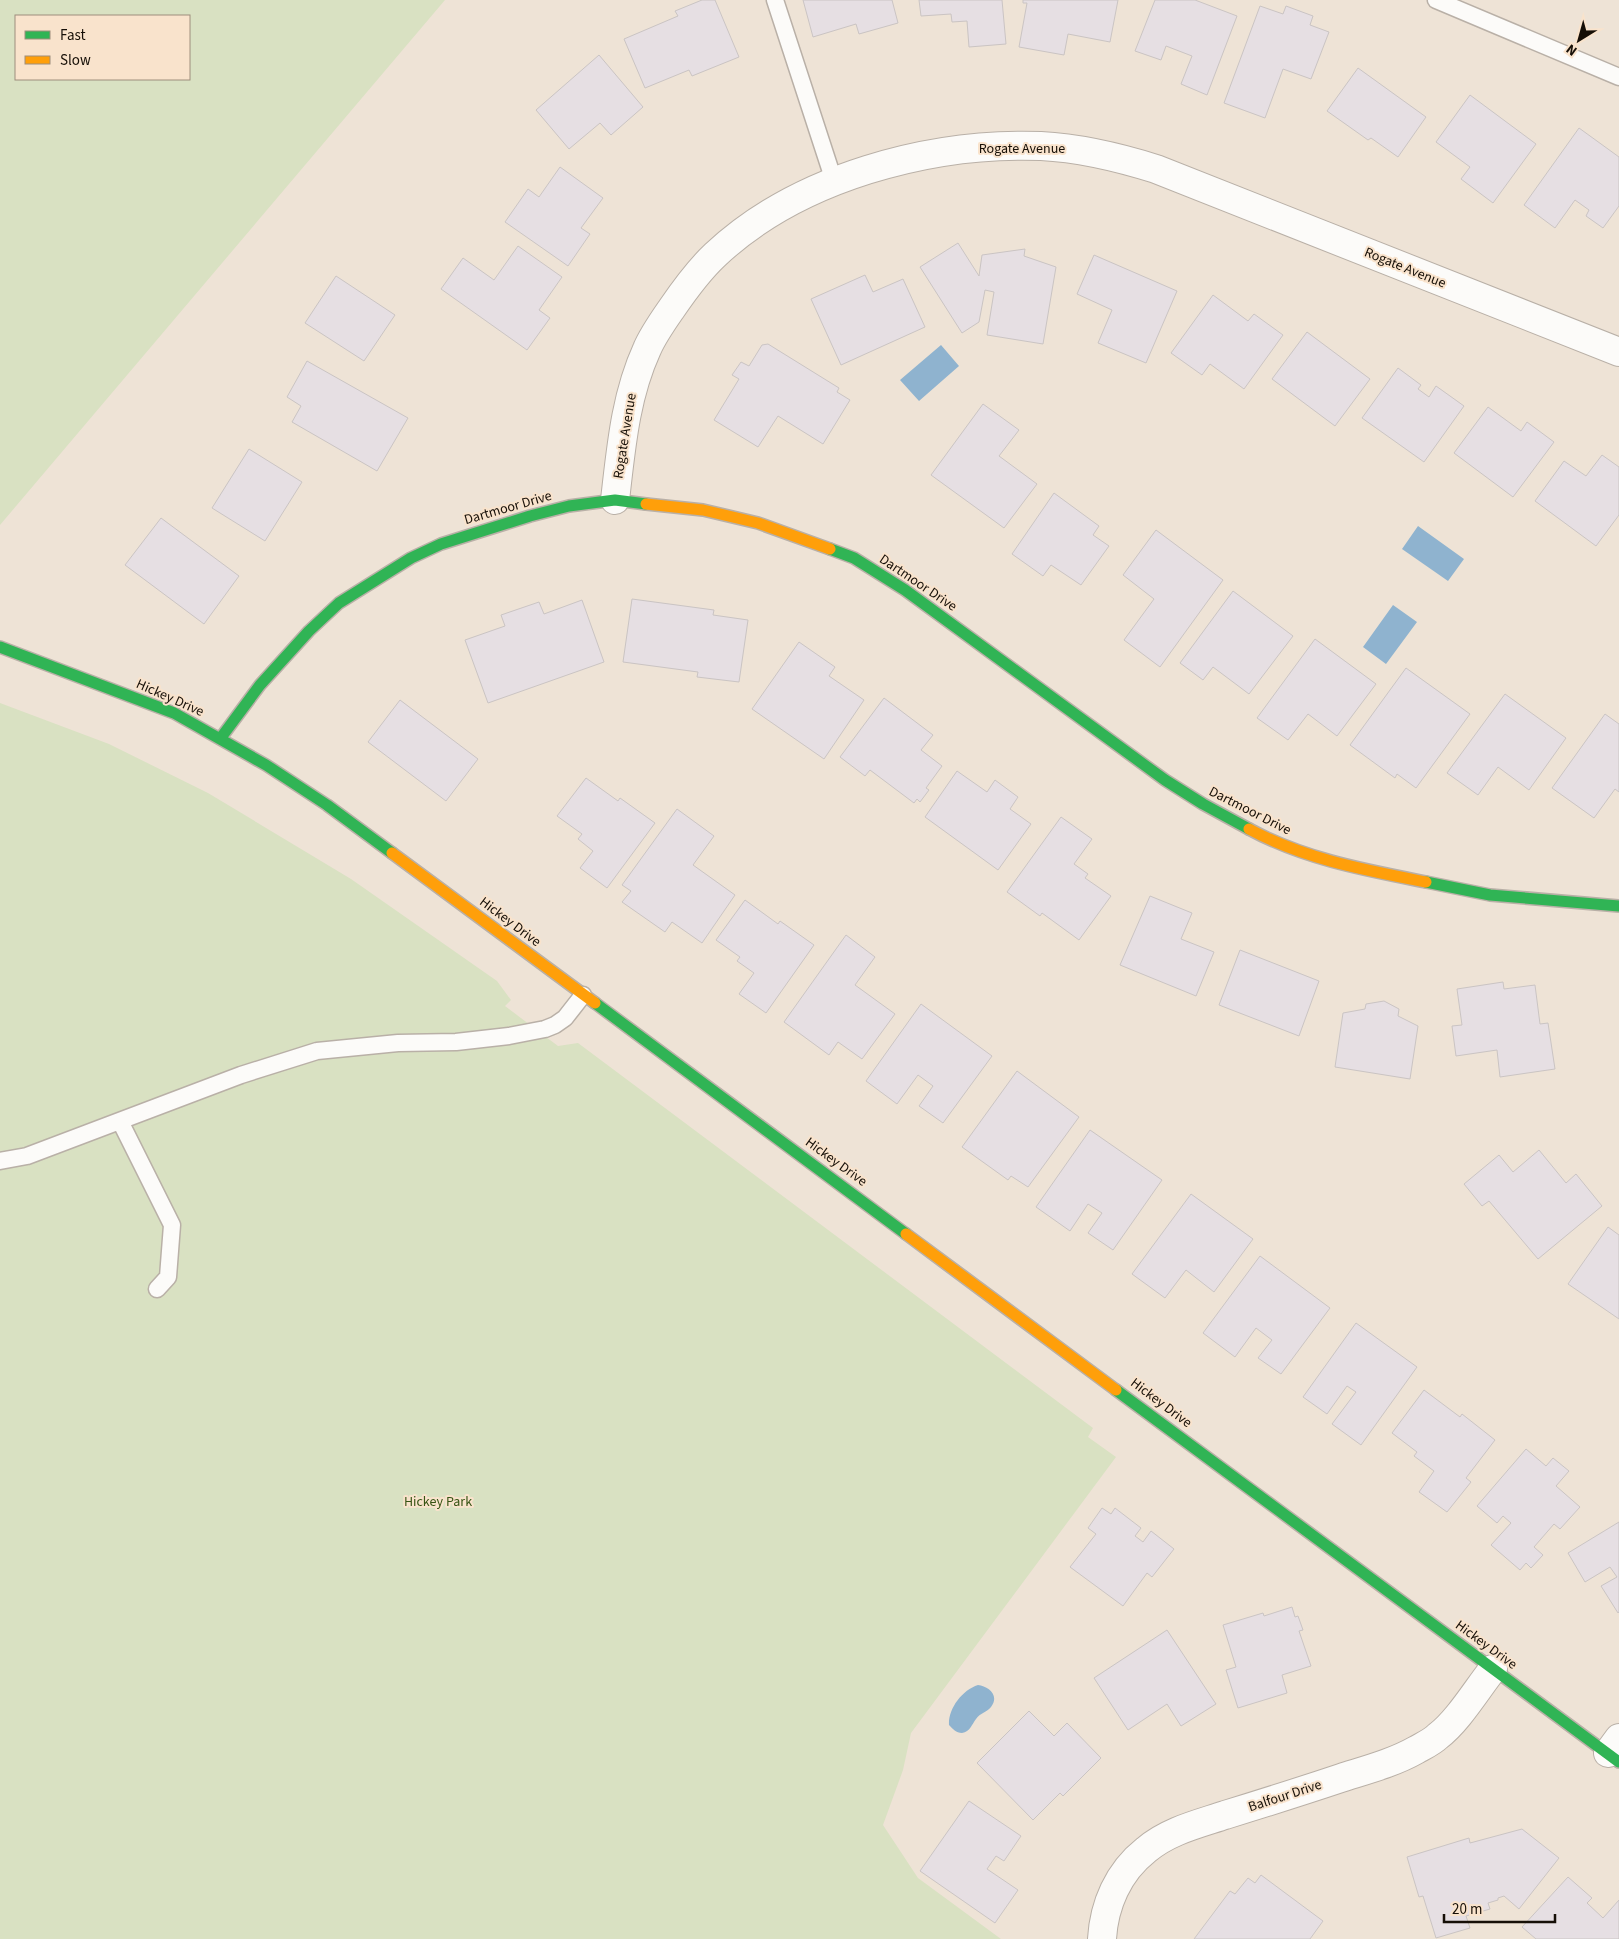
<svg xmlns="http://www.w3.org/2000/svg" width="1619" height="1939" font-family="'Source Sans 3',sans-serif">
<style>
.green{fill:#d9e1c2;fill-rule:evenodd}
.water{fill:#8fb3cf}
.building{fill:#e6dfe3;stroke:#cac4c3}
.lines{fill:none;stroke-linecap:round;stroke-linejoin:round}
.lane-casing{stroke:#b9b0a7;stroke-width:19}
.street-casing{stroke:#b9b0a7;stroke-width:30}
.fast-casing{stroke:#b9b0a7;stroke-width:14}
.slow-casing{stroke:#b9b0a7;stroke-width:14}
.lane{stroke:#fcfbf9;stroke-width:16}
.street{stroke:#fcfbf9;stroke-width:28}
.fast{stroke:#30b455;stroke-width:11}
.slow{stroke:#ff9f0a;stroke-width:11}
.labels{text-anchor:middle;dominant-baseline:central;stroke-width:4;stroke-linejoin:round;paint-order:stroke}
.street-label{font-size:14px;fill:#160f07;stroke:#f9e3cc}
.park-label{font-size:14px;fill:#375414;stroke:#f9e3cc}
</style>
<rect width="100%" height="100%" fill="#eee3d6"/>
<path class="green" d="M0 0H445L0 525ZM16 16H189V79H16Z
M0 703 109 744 208 793 351 879 497 981 511 1000 505 1006 558 1046 578 1043 1093 1428 1088 1437 1116 1457 911 1733 903 1770 883 1825 918 1878 1001 1939H0Z"/>
<path class="water" d="M941 345 959 366 919 401 900 380Z
M1418 526 1464 559 1448 581 1402 549Z
M1393 605 1417 622 1386 664 1363 647Z
M978 1685C988 1686 1000 1695 991 1707 987 1712 980 1713 976 1719 972 1724 970 1732 962 1733 956 1733 953 1729 949 1725 948 1709 962 1690 978 1685Z"/>
<path class="building" d="M702 0H715L739 57 692 76 689 70 645 88 624 39 678 16 675 11Z
M803 0H892L898 23 859 34 856 24 813 37Z
M919 0H1002L1006 44 969 47 967 21 952 22 951 14 921 16Z
M1023 0H1118L1110 42 1068 34 1064 55 1019 47 1027 3H1023Z
M1155 0H1195L1237 16 1207 95 1181 84 1192 56 1166 46 1161 60 1135 51Z
M1260 6 1283 14 1286 6 1313 16 1310 25 1329 32 1311 79 1283 69 1265 118 1224 103Z
M599 55 643 107 611 135 600 123 569 149 536 110Z
M1358 68 1426 117 1398 157 1371 138 1368 140 1327 111Z
M1470 95 1536 144 1493 203 1461 179 1470 167 1436 142Z
M1579 128 1619 157V206L1603 228 1586 216 1589 210 1575 200 1555 228 1524 205Z
M560 167 603 198 581 228 590 234 568 266 505 222 528 189 539 197Z
M958 243 979 276 982 255 1025 249 1024 256 1056 267 1043 344 987 335 994 292 985 290 979 322 962 333 920 267Z
M518 246 562 277 539 310 550 318 527 350 441 289 463 258 494 280Z
M1094 255 1177 291 1146 363 1098 343 1112 310 1077 294Z
M865 275 873 292 903 279 925 327 841 365 811 299Z
M336 276 395 315 364 361 305 323Z
M1213 295 1248 321 1254 314 1283 335 1244 389 1210 364 1202 375 1171 353Z
M1307 332 1370 379 1335 426 1272 379Z
M768 344 839 388 837 392 850 400 823 444 778 416 758 447 714 420 739 379 732 375 741 362 749 366 762 345Z
M307 361 408 418 377 471 292 422 301 406 287 397Z
M1398 368 1421 385 1418 389 1429 397 1436 386 1464 406 1424 462 1362 418Z
M983 404 1019 430 999 456 1037 484 1004 528 931 475Z
M1488 407 1521 431 1527 422 1554 442 1513 497 1454 453Z
M249 449 302 482 265 541 212 508Z
M1602 455 1619 467V515L1596 546 1535 501 1564 461 1586 476Z
M1054 493 1099 526 1093 535 1109 546 1081 585 1051 565 1043 576 1012 554Z
M161 518 239 576 204 624 125 565Z
M1156 530 1223 580 1160 667 1124 640 1154 599 1123 575Z
M1233 591 1293 636 1249 694 1213 667 1203 680 1180 663Z
M632 599 714 610 713 615 748 620 739 682 697 677 698 672 623 662Z
M582 600 604 662 488 703 465 640 505 626 501 615 539 602 544 614Z
M1315 639 1376 684 1337 736 1308 714 1288 740 1257 718Z
M799 642 835 667 829 676 864 700 824 759 752 709Z
M1406 668 1470 714 1416 788 1397 774 1395 778 1350 745Z
M1505 694 1566 738 1529 790 1498 767 1478 795 1447 773Z
M884 698 933 735 921 750 942 766 926 788 929 790 920 802 917 799 914 803 870 770 865 776 840 757Z
M400 700 478 759 446 801 368 742Z
M1605 714 1619 724V792L1615 789 1594 818 1552 788Z
M957 771 987 792 995 780 1018 797 1010 809 1031 824 998 870 925 817Z
M586 778 618 801 620 798 655 823 607 888 580 868 593 851 578 839 582 834 557 816Z
M677 809 714 836 693 865 735 895 702 943 672 922 665 932 622 902 631 891 622 885Z
M1061 817 1092 839 1074 864 1088 874 1085 878 1111 896 1079 940 1042 913 1040 916 1007 892Z
M1150 896 1192 913 1181 939 1214 952 1196 996 1120 965Z
M745 900 778 924 780 921 814 945 766 1013 739 994 754 973 737 961 740 957 716 940Z
M846 935 875 957 855 985 895 1014 862 1059 838 1042 829 1055 784 1022Z
M1240 950 1319 981 1299 1036 1219 1005Z
M1503 982 1504 989 1535 985 1540 1024 1548 1023 1555 1069 1500 1077 1497 1050 1456 1056 1452 1026 1462 1025 1457 989Z
M1384 1001 1399 1009 1398 1016 1418 1026 1410 1079 1335 1067 1343 1013 1365 1009 1366 1004Z
M921 1004 992 1056 943 1123 919 1106 933 1086 918 1075 897 1104 866 1081Z
M1017 1071 1079 1117 1028 1187 1011 1176 1008 1180 962 1147Z
M1090 1130 1162 1180 1113 1250 1088 1233 1102 1213 1088 1204 1070 1231 1036 1207Z
M1539 1150 1566 1183 1576 1174 1602 1206 1538 1259 1489 1201 1482 1206 1464 1184 1499 1155 1513 1172Z
M1191 1194 1253 1239 1214 1292 1186 1270 1165 1298 1132 1274Z
M1608 1227 1619 1235V1319L1568 1284Z
M1260 1256 1330 1308 1281 1374 1258 1358 1272 1340 1256 1328 1235 1357 1203 1333Z
M1356 1323 1417 1367 1361 1445 1332 1424 1356 1392 1347 1386 1327 1414 1303 1397Z
M1424 1390 1460 1417 1462 1414 1495 1440 1466 1478 1471 1482 1447 1512 1419 1492 1434 1471 1414 1456 1417 1452 1392 1433Z
M1526 1449 1546 1466 1553 1458 1569 1471 1556 1486 1580 1507 1560 1529 1554 1524 1534 1547 1543 1555 1531 1568 1526 1563 1520 1570 1491 1545 1511 1523 1503 1516 1497 1523 1477 1506Z
M1102 1508 1111 1514 1115 1508 1141 1528 1135 1536 1143 1542 1151 1531 1174 1549 1152 1577 1147 1573 1123 1606 1070 1567 1096 1534 1088 1528Z
M1619 1522V1612L1618 1613 1601 1586 1617 1577 1610 1567 1585 1582 1568 1553Z
M1292 1607 1295 1617 1298 1616 1303 1630 1299 1631 1311 1666 1282 1675 1287 1693 1238 1708 1226 1670 1236 1667 1223 1625 1263 1613 1264 1616Z
M1167 1630 1216 1704 1181 1726 1167 1704 1128 1730 1094 1678Z
M1029 1711 1054 1736 1067 1723 1101 1758 1063 1796 1060 1793 1033 1820 977 1763Z
M969 1801 1021 1836 1004 1861 996 1856 987 1869 1018 1890 995 1923 920 1871Z
M1522 1829 1559 1858 1519 1909 1504 1896 1498 1898V1900L1488 1903 1490 1909 1466 1916 1470 1928 1436 1938 1423 1896 1419 1897 1407 1857 1469 1838 1470 1843Z
M1261 1875 1323 1921 1310 1939H1194L1230 1891 1235 1894 1248 1878 1255 1883Z
M1568 1877 1592 1898 1587 1903 1603 1918 1619 1900V1939H1536L1522 1927Z"/>
<g class="lines">
<g class="lane-casing">
<path id="lane" d="M775 0 834 181
M1436 0 1619 77
M120 1121 172 1225 168 1277 157 1289
M0 1161 27 1156 241 1075 317 1051 398 1043 456 1042 509 1036 545 1029 555 1025 565 1018 583 995"/>
</g>
<g class="street-casing">
<path id="street" d="M615 500C621 449 625 397 647 349 653 335 663 321 672 308 685 289 699 270 715 255 798 177 930 142 1041 146 1080 148 1118 157 1156 169L1619 352
M1608 1753 1619 1738
M1102 1939C1104 1905 1118 1872 1146 1850 1168 1831 1198 1824 1225 1815 1264 1803 1302 1791 1341 1778 1366 1770 1393 1763 1416 1750 1423 1746 1432 1742 1438 1736 1458 1721 1477 1689 1493 1669"/>
</g>
<g class="fast-casing">
<path id="fast" d="M830 549 854 558 905 590 1165 780 1203 804 1249 829
M0 647 174 713 266 765 327 805 392 853
M220 739 260 685 309 631 339 603 411 558 441 544 530 516 569 506 615 500 646 504
M1426 882 1490 895 1619 906
M595 1003 906 1234
M1116 1390 1619 1762"/>
</g>
<g class="slow-casing">
<path id="slow" d="M646 504 703 510 758 523 830 549
M1249 829C1304 859 1365 870 1426 882
M392 853 595 1003
M906 1234 1116 1390"/>
</g>
<use href="#lane" class="lane"/>
<use href="#street" class="street"/>
<use href="#fast" class="fast"/>
<use href="#slow" class="slow"/>
</g>
<g class="labels">
<g class="street-label">
<text x="1022" y="149">Rogate Avenue</text>
<text transform="translate(1405 268) rotate(22)">Rogate Avenue</text>
<text transform="translate(625 436) rotate(-81)">Rogate Avenue</text>
<text transform="translate(508 508) rotate(-16)">Dartmoor Drive</text>
<text transform="translate(918 583) rotate(34)">Dartmoor Drive</text>
<text transform="translate(170 698) rotate(24)">Hickey Drive</text>
<text transform="translate(1250 811) rotate(27)">Dartmoor Drive</text>
<text transform="translate(510 922) rotate(37)">Hickey Drive</text>
<text transform="translate(836 1162) rotate(36)">Hickey Drive</text>
<text transform="translate(1161 1403) rotate(37)">Hickey Drive</text>
<text transform="translate(1486 1645) rotate(36)">Hickey Drive</text>
<text transform="translate(1285 1796) rotate(-18)">Balfour Drive</text>
</g>
<g class="park-label">
<text x="438" y="1502">Hickey Park</text>
</g>
</g>
<rect x="15" y="15" width="175" height="65" fill="#f9e3cc" stroke="#9e8e7d"/>
<rect x="25" y="31" width="25" height="8" fill="#30b455" stroke="#9e8e7d"/>
<text x="60" y="40" font-size="15" fill="#160f07">Fast</text>
<rect x="25" y="56" width="25" height="8" fill="#ff9f0a" stroke="#9e8e7d"/>
<text x="60" y="65" font-size="15" fill="#160f07">Slow</text>
<g transform="translate(1579 40) rotate(217)" stroke="#f9e3cc" stroke-width="4" paint-order="stroke">
<path d="M0-4L9 19L0 12L-9 19Z" fill="#160f07"/>
<text y="-8" font-size="14" font-weight="bold" text-anchor="middle" fill="#160f07">N</text>
</g>
<path d="M1444 1914v8h111v-8" fill="none" stroke="#160f07" stroke-width="2.5"/>
<text x="1452" y="1914" font-size="15" fill="#160f07" stroke="#f9e3cc" stroke-width="4" paint-order="stroke">20 m</text>
</svg>
